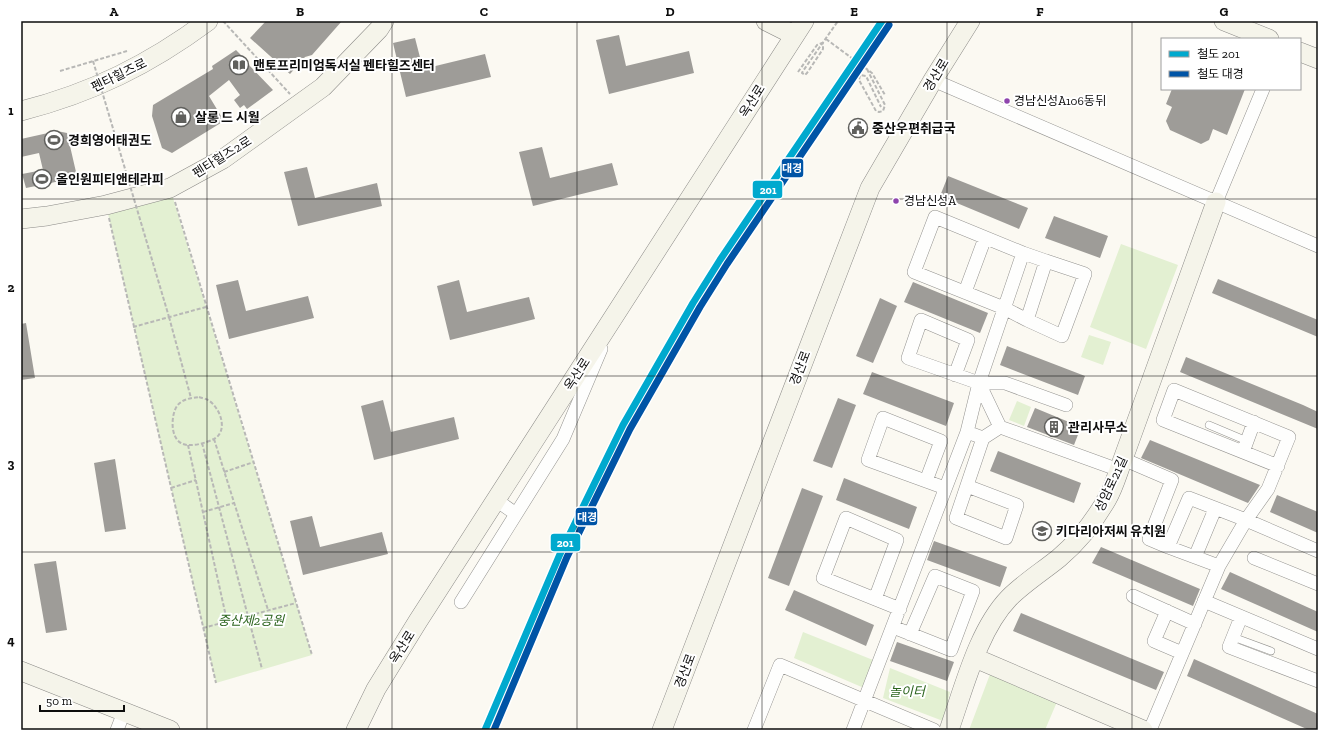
<svg xmlns="http://www.w3.org/2000/svg" width="1339" height="751" font-family="'Zilla Slab','Noto Sans KR',serif">
<style>
.green{fill:#e3f0d2}
.building{fill:#9e9c98}
.lines{fill:none;stroke-linecap:round;stroke-linejoin:round}
.lane-casing{stroke:#949390;stroke-width:8}
.street-casing{stroke:#949390;stroke-width:14}
.secondary-casing{stroke:#8b8a87;stroke-width:20}
.path{stroke:#b8b8b6;stroke-width:2;stroke-dasharray:4 2;stroke-linecap:butt}
.lane{stroke:#fefefd;stroke-width:7}
.street{stroke:#fefefd;stroke-width:13}
.secondary{stroke:#f5f4ea;stroke-width:19}
.path-bridge{stroke:#b8b8b6;stroke-width:2;stroke-dasharray:4 2;stroke-linecap:butt}
.rail-1-casing{stroke:#fff;stroke-width:10}
.rail-2-casing{stroke:#fff;stroke-width:10}
.rail-1{stroke:#00a9ce;stroke-width:7}
.rail-2{stroke:#0054a6;stroke-width:7}
.grid{fill:none;stroke:#0d0d0d;stroke-width:1;stroke-opacity:0.55}
.bus-dot{fill:#8e44ad;stroke:#fff;stroke-width:1.5}
.labels{text-anchor:middle;dominant-baseline:central;stroke-width:4;stroke-linejoin:round;paint-order:stroke}
.bus-label{font-size:12px;fill:#0d0d0d;stroke:#fff;text-anchor:start}
.poi-label{font-size:13px;font-weight:bold;fill:#0d0d0d;stroke:#fff;text-anchor:start}
.street-label{font-size:13px;fill:#0d0d0d;stroke:#fff}
.park-label{font-size:13px;font-style:italic;fill:#2c641e;stroke:#fff}
.line-badge{stroke:#fff;stroke-width:1.5}
.badge-label{font-size:11px;text-anchor:middle;font-weight:bold;fill:#fff}
.neatline{fill:none;stroke:#0d0d0d;stroke-width:1.5}
.grid-label{font-size:13px;text-anchor:middle;font-weight:bold;fill:#0d0d0d}
</style>
<rect width="100%" height="100%" fill="#fbf9f2"/>
<path class="green" d="M170 188 312 655 216 683 106 205Z
M1121 244 1178 265 1146 349 1090 327Z
M1089 335 1111 342 1103 365 1081 357Z
M1017 401 1031 407 1024 426 1009 420Z
M803 632 878 662 871 691 794 658Z
M995 661 1062 690 1045 730H969Z
M890 668 950 692 943 721 883 698Z"/>
<path class="building" d="M266 21H342L312 55 305 57 290 74 250 38Z
M619 35 626 66 689 51 694 73 609 94 596 40Z
M415 38 423 69 485 54 491 77 406 97 393 43Z
M236 50 248 62 247 63 273 90 247 109 244 105 240 108 234 100 240 95 229 80 209 96 224 121 172 153 162 148 152 116 153 105 213 69 212 66Z
M1172 89H1245L1227 135 1213 129 1209 140 1201 144 1170 130 1166 121 1172 107 1166 104Z
M57 131 67 133 76 172 70 179 26 188 22 174 43 170 39 153 21 157V139Z
M542 147 550 178 612 163 618 185 533 206 519 152Z
M307 167 315 198 377 183 382 206 298 226 284 172Z
M948 176 1028 208 1019 229 940 196Z
M1054 216 1108 236 1100 258 1045 238Z
M1218 279 1318 320V337L1212 293Z
M238 280 246 311 308 296 314 318 229 339 216 285Z
M459 280 467 312 529 297 535 319 450 340 437 286Z
M913 282 988 313 980 333 904 302Z
M880 298 897 306 873 363 856 356Z
M26 323 35 378 21 380V324Z
M1007 346 1085 376 1078 395 1000 365Z
M1186 357 1303 405 1318 412V429L1180 372Z
M872 372 954 403 946 426 863 394Z
M838 398 856 405 832 468 813 461Z
M383 400 391 432 454 417 459 439 374 460 361 406Z
M1035 408 1081 427 1074 445 1027 427Z
M1150 440 1260 485 1248 503 1141 458Z
M998 451 1081 483 1074 503 990 471Z
M115 459 126 529 105 532 94 463Z
M844 478 917 507 909 529 836 500Z
M802 488 823 496 789 586 768 578Z
M1277 495 1318 512V533L1270 512Z
M312 516 320 547 382 532 388 554 303 575 290 521Z
M934 541 1007 567 1000 587 927 560Z
M1101 547 1200 589 1193 606 1092 563Z
M56 561 67 630 46 633 34 564Z
M1230 572 1318 612V632L1221 589Z
M794 590 874 625 866 646 785 610Z
M1021 613 1164 672 1156 690 1013 631Z
M897 642 954 662 947 681 890 661Z
M1194 659 1318 714V730H1309L1187 676Z"/>
<g class="lines">
<g class="lane-casing">
<path id="lane" d="M1209 425 1247 441
M1233 637 1271 651"/>
</g>
<g class="street-casing">
<path id="street" d="M933 80 1318 246
M1216 202 1263 89
M965 292 985 238
M1027 320 1062 336 1085 274 1046 261
M955 375 968 340 921 320 908 358 979 383 1000 427 1119 470
M979 383H1005L1066 405
M1000 427 983 438 967 432 979 383 1023 253 935 217 914 272 1004 308 1027 320 1046 261 1023 253
M1243 452 1254 422
M1123 459 1172 480 1149 539 1168 547
M1278 466 1163 420 1174 390 1289 437 1268 489 1246 520 1318 551
M926 481 941 441 883 418 868 460 945 488
M967 486 1017 505 1006 538 956 518 983 438
M496 500 516 514
M1195 557 1215 509
M1254 558 1318 584
M1133 596 1195 624
M875 599 897 540 846 518 823 578 900 609
M1204 601 1318 649
M461 602 563 439 601 349
M1167 611 1154 641 1182 653
M1241 617 1229 647 1318 681
M893 627 951 650 973 591 935 576 910 634
M117 730 124 712
M754 730 780 665 934 730
M853 730 967 432
M1150 730 1219 566 1246 520 1189 498 1168 547 1219 566"/>
</g>
<g class="secondary-casing">
<path id="secondary" d="M766 21 794 35
M1224 21 1269 39
M1300 52 1318 59
M21 111C92 93 150 64 208 21
M21 219 47 216 106 205 170 188 223 159 323 87 379 29 384 21
M975 658 1143 730
M21 671 170 730
M356 730 376 689 418 621 804 21
M662 730 870 188 933 80 970 21
M949 730C964 688 978 630 1009 598 1024 583 1043 571 1059 558 1078 542 1095 520 1107 499 1114 487 1118 472 1123 459L1216 202"/>
</g>
<path class="path" d="M223 21 290 94
M826 39 872 73 885 95
M867 69 885 105 883 111 879 112 876 111 859 80 860 75 866 76 881 107
M60 71 127 51
M798 72 817 45 822 43 823 44V49L807 73 805 75 802 73 803 71 838 21
M175 202 312 655
M109 218 216 683
M169 317 191 398
M133 327 206 307
M199 397C202 398 206 399 208 400 220 407 229 431 214 439 206 443 189 448 181 443 170 437 171 415 177 406 182 399 191 398 199 397Z
M214 439 268 610
M202 443 262 669
M188 445 227 621
M224 472 254 462
M171 488 196 480
M203 512 234 503
M203 628 296 603"/>
<use href="#lane" class="lane"/>
<use href="#street" class="street"/>
<use href="#secondary" class="secondary"/>
<path class="path-bridge" d="M93 61 169 317"/>
<g class="rail-1-casing">
<path id="rail-1" d="M485 730 560 554 623 425 693 303 720 260 882 21"/>
</g>
<g class="rail-2-casing">
<path id="rail-2" d="M494 730 567 557 630 429 700 307 727 264 889 25"/>
</g>
<use href="#rail-1" class="rail-1"/>
<use href="#rail-2" class="rail-2"/>
</g>
<path class="grid" d="M207 21V730M392 21V730M577 21V730M762 21V730M947 21V730M1132 21V730M21 199H1318M21 376H1318M21 552H1318"/>
<defs>
<g id="library-ring" transform="scale(1)"><circle r="9.5" fill="#fff" stroke="#60605d" stroke-width="1.5"/><path d="M-6-4Q-3-5.5-.7-3.5V5Q-3 3-6 4ZM6-4Q3-5.5 .7-3.5V5Q3 3 6 4Z" fill="#60605d"/></g>
<g id="shop-ring" transform="scale(1)"><circle r="9.5" fill="#fff" stroke="#60605d" stroke-width="1.5"/><path d="M-5-2.5h2.3a2.7 3.5 0 0 1 5.4 0H5L5.5 6h-11ZM-1.5-2.5h3a1.5 2.3 0 0 0-3 0Z" fill="#60605d"/></g>
<g id="civic-ring" transform="scale(1)"><circle r="9.5" fill="#fff" stroke="#60605d" stroke-width="1.5"/><path d="M-.6-6.5H3V-4.5H.6V-3L4-1V1h2V6H-6V1h2V-1L-.6-3ZM-1.2 2.5V6h2.4V2.5Z" fill="#60605d"/></g>
<g id="stadium-ring" transform="scale(1)"><circle r="9.5" fill="#fff" stroke="#60605d" stroke-width="1.5"/><path d="M0-5a6.5 5 0 1 0 0 10a6.5 5 0 1 0 0-10ZM-3.5-1.8h7v3.6h-7Z" fill="#60605d"/></g>
<g id="building-ring" transform="scale(1)"><circle r="9.5" fill="#fff" stroke="#60605d" stroke-width="1.5"/><path d="M-4-6H4V6H1V3H-1V6H-4ZM-2.5-4.3h1.7v1.8h-1.7ZM.8-4.3h1.7v1.8H.8ZM-2.5-1h1.7V.8h-1.7ZM.8-1h1.7V.8H.8Z" fill="#60605d"/></g>
<g id="school-ring" transform="scale(1)"><circle r="9.5" fill="#fff" stroke="#60605d" stroke-width="1.5"/><path d="M0-5L7-2L0 1L-7-2ZM-4 1L0 2.5L4 1V4Q0 6-4 4Z" fill="#60605d"/></g>
</defs>
<g fill-rule="evenodd">
<use href="#library-ring" x="239" y="65"/>
<use href="#shop-ring" x="181" y="117"/>
<use href="#civic-ring" x="858" y="128"/>
<use href="#stadium-ring" x="54" y="140"/>
<use href="#stadium-ring" x="42" y="179"/>
<use href="#building-ring" x="1054" y="427"/>
<use href="#school-ring" x="1042" y="531"/>
</g>
<g class="bus-dot">
<circle cx="1007" cy="101" r="3.5"/>
<circle cx="896" cy="201" r="3.5"/>
</g>
<g class="labels">
<g class="bus-label">
<text x="1014" y="101">경남신성A106동뒤</text>
<text x="904" y="201">경남신성A</text>
</g>
<g class="poi-label">
<text x="253" y="65">맨토프리미엄독서실 펜타힐즈센터</text>
<text x="195" y="117">살롱 드 시월</text>
<text x="872" y="128">중산우편취급국</text>
<text x="68" y="140">경희영어태권도</text>
<text x="56" y="179">올인원피티앤테라피</text>
<text x="1068" y="427">관리사무소</text>
<text x="1056" y="531">키다리아저씨 유치원</text>
</g>
<g class="street-label">
<text transform="translate(119 75) rotate(-26)">펜타힐즈로</text>
<text transform="translate(936 75) rotate(-59)">경산로</text>
<text transform="translate(752 101) rotate(-58)">옥산로</text>
<text transform="translate(222 157) rotate(-32)">펜타힐즈2로</text>
<text transform="translate(800 368) rotate(-69)">경산로</text>
<text transform="translate(577 374) rotate(-57)">옥산로</text>
<text transform="translate(1111 484) rotate(-65)">성암로21길</text>
<text transform="translate(402 647) rotate(-58)">옥산로</text>
<text transform="translate(685 671) rotate(-69)">경산로</text>
</g>
<g class="park-label">
<text x="251" y="620">중산제2공원</text>
<text x="907" y="691">놀이터</text>
</g>
</g>
<g class="line-badge">
<rect x="781" y="158" width="23" height="20" rx="4" fill="#0054a6"/>
<rect x="752" y="180" width="31" height="19" rx="4" fill="#00a9ce"/>
<rect x="575" y="507" width="23" height="19" rx="4" fill="#0054a6"/>
<rect x="550" y="533" width="31" height="19" rx="4" fill="#00a9ce"/>
</g>
<g class="badge-label">
<text x="792" y="172">대경</text>
<text x="768" y="194">201</text>
<text x="587" y="521">대경</text>
<text x="565" y="547">201</text>
</g>
<rect width="1339" height="751" fill="none" stroke="#ffffff" stroke-width="44"/>
<rect x="1161" y="38" width="140" height="52" fill="#ffffff" stroke="#9e9e9e"/>
<rect x="1169" y="51" width="20" height="6" fill="#00a9ce" stroke="#9e9e9e"/>
<text x="1197" y="58" font-size="12" fill="#0d0d0d">철도 201</text>
<rect x="1169" y="71" width="20" height="6" fill="#0054a6" stroke="#9e9e9e"/>
<text x="1197" y="78" font-size="12" fill="#0d0d0d">철도 대경</text>
<path d="M40 705v6h84v-6" fill="none" stroke="#0d0d0d" stroke-width="2"/>
<text x="46" y="705" font-size="12" fill="#0d0d0d" stroke="#ffffff" stroke-width="3" paint-order="stroke">50 m</text>
<rect x="22" y="22" width="1295" height="707" class="neatline"/>
<g class="grid-label">
<text x="114" y="16">A</text>
<text x="300" y="16">B</text>
<text x="484" y="16">C</text>
<text x="670" y="16">D</text>
<text x="854" y="16">E</text>
<text x="1040" y="16">F</text>
<text x="1224" y="16">G</text>
<text x="11" y="115">1</text>
<text x="11" y="292">2</text>
<text x="11" y="468">3</text>
<text x="11" y="645">4</text>
</g>
</svg>
